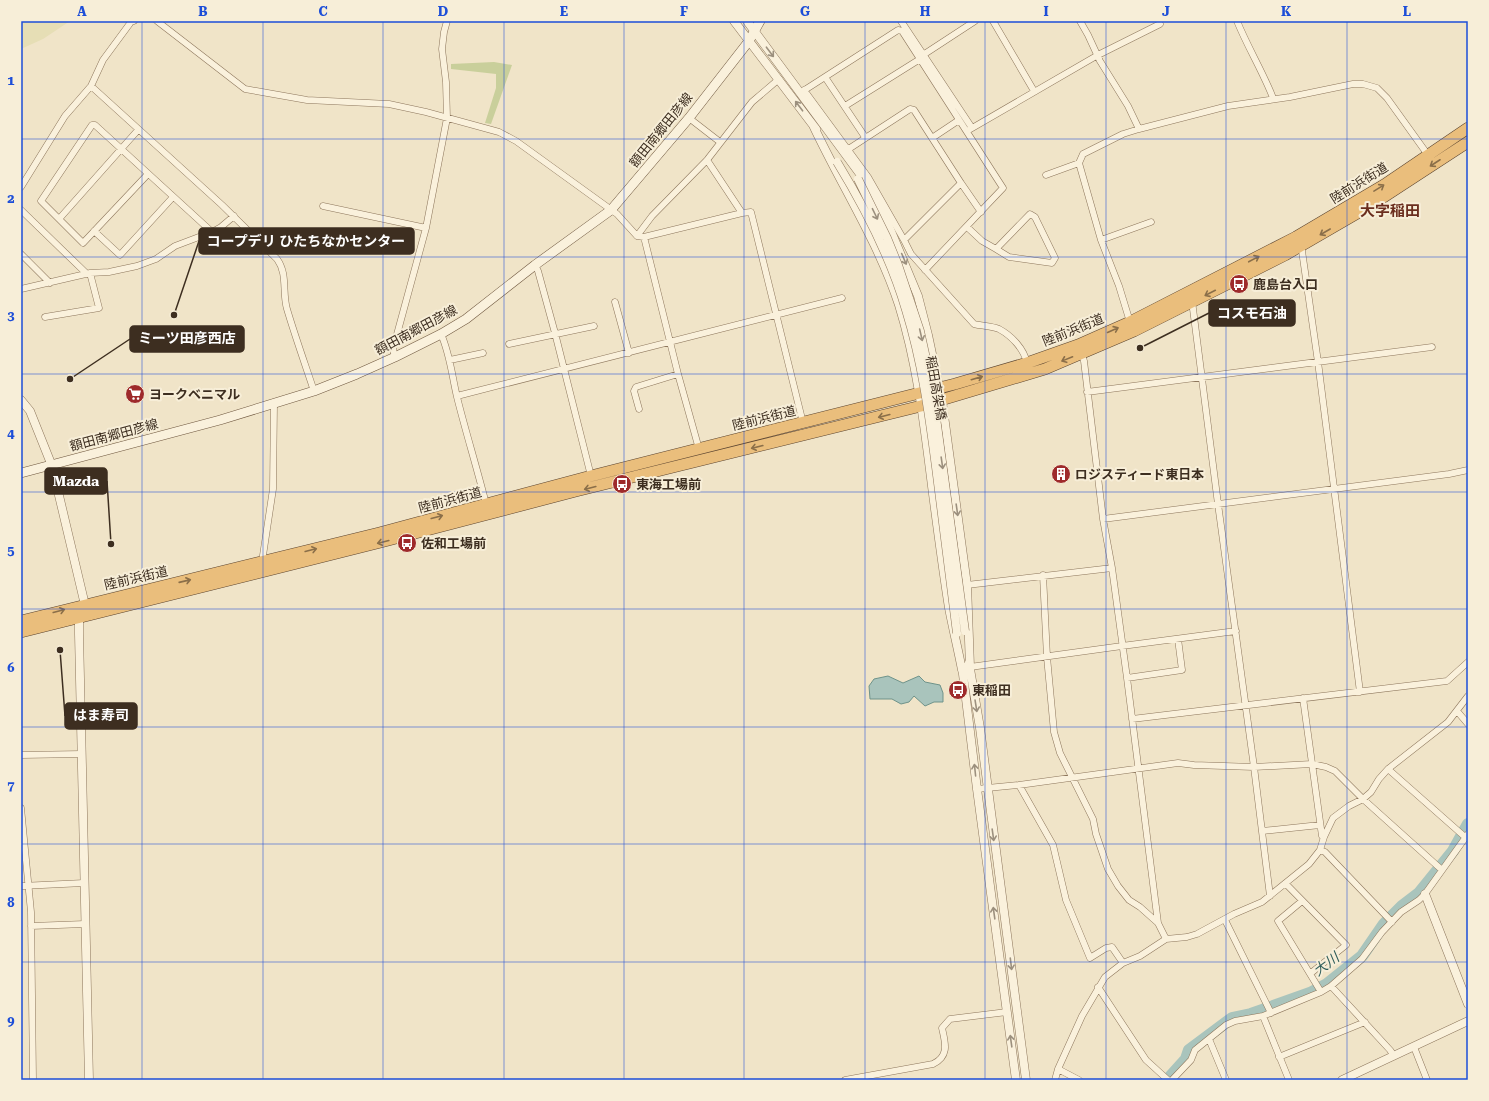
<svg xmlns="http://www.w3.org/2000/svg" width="1489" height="1101" font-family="'Roboto Serif','Noto Sans JP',serif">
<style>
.farmland{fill:#e6deb5}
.green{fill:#c9cf9b}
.water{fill:#a9c4bc;stroke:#6f938a}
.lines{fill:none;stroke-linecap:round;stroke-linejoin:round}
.river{stroke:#a9c4bc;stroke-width:12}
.minor-casing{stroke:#8d765c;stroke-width:7}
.tertiary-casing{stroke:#8d765c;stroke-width:9}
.secondary-casing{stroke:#6f573f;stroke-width:10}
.trunk-casing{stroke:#5b4430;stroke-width:12}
.minor{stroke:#faf1dc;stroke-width:6}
.tertiary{stroke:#faf1dc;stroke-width:8}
.secondary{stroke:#faf1dc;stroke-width:9}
.trunk{stroke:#eabe7c;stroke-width:11}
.tertiary-bridge-casing{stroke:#8d765c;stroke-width:9;stroke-linecap:butt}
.tertiary-bridge{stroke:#faf1dc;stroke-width:8}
.oneway{stroke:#9c907e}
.oneway2{stroke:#8b6f49}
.grid{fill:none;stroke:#1d4ed8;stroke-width:1;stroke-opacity:0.55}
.labels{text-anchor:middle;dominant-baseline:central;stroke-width:4;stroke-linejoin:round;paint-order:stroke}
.street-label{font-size:13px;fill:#3d2e20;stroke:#f7eed8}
.poi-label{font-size:13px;font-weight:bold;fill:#3d2e20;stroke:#f7eed8;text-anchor:start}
.water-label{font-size:14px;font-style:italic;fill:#2f5d5a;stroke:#f7eed8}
.quarter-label{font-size:15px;font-weight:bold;fill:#6b2e1e;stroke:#f7eed8}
.leader{fill:none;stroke:#3d2e20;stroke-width:1.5}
.callout-dot{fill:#3d2e20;stroke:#f7eed8;stroke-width:1.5}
.callout{fill:#3d2e20;stroke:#3d2e20;stroke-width:1.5}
.callout-label{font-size:14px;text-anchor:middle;font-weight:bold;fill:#fff}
.neatline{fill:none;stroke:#1d4ed8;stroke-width:1.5}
.grid-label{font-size:13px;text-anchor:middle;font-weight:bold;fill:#1d4ed8}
</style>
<rect width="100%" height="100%" fill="#f0e4c8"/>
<path class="farmland" d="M21 21H70L43 39 21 49Z"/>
<path class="green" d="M494 62 512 65 491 124 485 123 496 88V74L451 69V64Z"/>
<path class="water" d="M888 676 903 683 919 676 925 682 940 685 943 693V702H934L925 706 914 696 909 702 901 704 892 699H870L869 686 874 679Z"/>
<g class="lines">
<path class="river" d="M1167 1080 1186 1059 1189 1050 1232 1018 1251 1014 1310 993 1327 984 1362 956 1384 924 1402 906 1419 893 1453 851 1468 824"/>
<g class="minor-casing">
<path id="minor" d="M157 21 245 89 307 100 389 104 426 112 499 132 516 141 617 214 637 236 644 237 678 374 699 449
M901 21 972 128
M993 21 1034 91
M1080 21 1088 35 1100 61 1128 106 1139 129
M1237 21C1248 48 1263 72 1273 98
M923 55 975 21
M825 77 865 137
M91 86 222 205 277 259C288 274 282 292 287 309 295 336 305 364 314 391
M804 90 868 177 904 240 911 254 974 324C982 326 992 326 999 329 1012 336 1024 349 1027 363
M800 93 898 30 902 31 1003 188 925 270
M845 106 920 59
M689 118 720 142
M967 131 1098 55 1160 24
M932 138 959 120
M844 152 910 109 914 110 961 183 904 240
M148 174 83 243 41 201 92 125H95L212 232
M1046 175 1079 163
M961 183 981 212
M21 187 65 116 91 86 103 60 131 22 134 21
M323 206 426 228
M21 210 87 274
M742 213 751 212 803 423
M59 219 138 130
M967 227 982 241 996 249 1030 214 1035 217 1055 258 1052 263 1009 257 996 249
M94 231 120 255 173 197
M637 236 652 216 707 160 752 102 779 79
M644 237 742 213 707 160
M1101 240 1151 222
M1301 244 1318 362 1360 692
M21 254 50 283
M535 265 538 271 555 333 591 476
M21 289 90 273 109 272 137 266 156 259 175 246 212 232 221 227 234 216
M1192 301 1218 504 1254 767 1270 896
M615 302 629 353
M45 317 99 308 90 273
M1130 322 1119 286 1101 240 1079 163 1083 154 1123 134 1139 129 1228 106 1290 97 1353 84H1363L1377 88 1387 98 1428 155
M441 334C450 354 452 376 457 397 466 433 477 468 486 504
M509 344 594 326
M1081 352 1084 361 1103 519 1112 568 1127 678 1158 923 1166 939
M395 357 393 349 426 228 447 118 446 82 442 49 444 32 447 21
M450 360 483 353
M1087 392 1432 347
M457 396 842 298
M639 409 634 391 636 387 678 374
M1103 519 1449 474 1468 470
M262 562 273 489 274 403
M1043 575 1047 657 1054 732 1060 753 1093 819 1096 834 1108 869 1118 886 1129 900 1140 907 1158 923
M967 585 1112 568
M970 667 1122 646 1236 631
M1127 678 1182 670 1178 639
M1303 698 1322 836 1324 837
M1457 711 1468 724
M1132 719 1447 681 1468 662
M21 755 82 754
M1388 769 1465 837
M1019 785 1053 845 1066 900 1090 958 1106 948 1112 947 1123 963
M977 789 1019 785 1178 763 1194 765 1254 767 1312 764 1326 767 1335 771 1363 799 1442 870
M21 808 31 912 33 1080
M1262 831 1320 825
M1320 850 1325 852 1392 922
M1286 884 1346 945 1311 973
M21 886 84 883
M1302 901 1278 921 1321 992
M1225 920 1271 1013
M31 926 85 924
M1331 986 1390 1050 1394 1056
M1098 987 1146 1060 1168 1080
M1263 1016 1289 1080
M1209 1039 1226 1080
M1414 1047 1427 1080
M1279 1057 1365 1022
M1058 1069 1079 1080
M845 1080 933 1064C950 1056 945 1042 942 1028L950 1019 1007 1012
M1055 1080 1058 1069 1082 1016 1105 977 1123 963 1140 956 1166 939 1187 937 1197 934 1234 914 1262 902 1309 864 1320 850 1324 837 1333 818 1349 806 1363 799 1371 792 1379 779 1388 769 1448 722 1468 696
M1172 1080 1191 1060 1195 1050 1226 1025 1235 1021 1263 1016 1321 992 1331 986 1362 959 1382 932 1401 912 1419 900 1425 894 1468 834"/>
</g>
<g class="tertiary-casing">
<path id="tertiary" d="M734 21 816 129
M747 21 863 178 883 212 918 296 928 335 942 401 967 585 970 667
M813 125C841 185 878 241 899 305 918 366 925 431 933 494 938 532 943 570 949 608 953 629 958 649 962 670
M21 400 30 411 52 466 85 605 79 618V634L89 1080
M969 663 980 728 1026 1080
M962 666 977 789 1016 1080
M1425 894 1468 1004
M1342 1080 1468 1021"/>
</g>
<g class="secondary-casing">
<path id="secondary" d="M21 473 220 420 314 391 357 374 395 357 441 334 466 319 535 265 611 210 689 118 749 41 760 21"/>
</g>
<g class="trunk-casing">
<path id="trunk" d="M21 621 379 533 591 476 955 384 1027 363 1078 345 1130 322 1296 237 1384 185 1468 128
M21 632 381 542 576 491 921 406 1045 369 1134 331 1285 255 1373 204 1468 142"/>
</g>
<use href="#minor" class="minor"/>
<use href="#tertiary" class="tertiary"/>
<use href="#secondary" class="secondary"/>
<use href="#trunk" class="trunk"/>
<g class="tertiary-bridge-casing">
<path id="tertiary-bridge" d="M837 162C865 208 891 258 906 310 922 362 929 413 936 467 943 523 950 578 957 633
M858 179 887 238 898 265 920 331 931 381 965 631"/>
</g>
<use href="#tertiary-bridge" class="tertiary-bridge"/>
</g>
<defs><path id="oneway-shaft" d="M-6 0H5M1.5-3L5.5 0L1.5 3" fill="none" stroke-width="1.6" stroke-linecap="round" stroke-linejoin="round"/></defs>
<g class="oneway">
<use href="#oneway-shaft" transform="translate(770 52) rotate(53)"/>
<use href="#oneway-shaft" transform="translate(799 106) rotate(-127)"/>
<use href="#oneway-shaft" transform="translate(875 214) rotate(64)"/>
<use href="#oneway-shaft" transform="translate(904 259) rotate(67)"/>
<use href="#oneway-shaft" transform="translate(921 335) rotate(77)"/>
<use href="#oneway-shaft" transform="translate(942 463) rotate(82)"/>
<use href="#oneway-shaft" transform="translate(957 510) rotate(82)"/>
<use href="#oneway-shaft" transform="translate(976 706) rotate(81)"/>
<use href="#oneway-shaft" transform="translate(975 770) rotate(-96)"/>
<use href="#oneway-shaft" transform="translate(993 835) rotate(82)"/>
<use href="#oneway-shaft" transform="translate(994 913) rotate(-98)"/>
<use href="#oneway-shaft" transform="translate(1011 964) rotate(83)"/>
<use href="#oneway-shaft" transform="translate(1011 1041) rotate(-98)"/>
</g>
<g class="oneway2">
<use href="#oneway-shaft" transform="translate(1435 163) rotate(147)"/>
<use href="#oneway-shaft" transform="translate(1379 188) rotate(-32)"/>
<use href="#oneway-shaft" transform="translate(1325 232) rotate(150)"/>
<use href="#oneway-shaft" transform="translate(1254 259) rotate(-28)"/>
<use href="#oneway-shaft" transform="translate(1210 293) rotate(153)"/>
<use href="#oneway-shaft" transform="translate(1113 330) rotate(-24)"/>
<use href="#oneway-shaft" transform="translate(1067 359) rotate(158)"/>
<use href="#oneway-shaft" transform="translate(977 378) rotate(-16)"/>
<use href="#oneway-shaft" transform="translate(884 416) rotate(166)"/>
<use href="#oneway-shaft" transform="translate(757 447) rotate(166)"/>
<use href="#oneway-shaft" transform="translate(590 488) rotate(166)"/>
<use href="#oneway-shaft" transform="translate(437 517) rotate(-15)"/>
<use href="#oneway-shaft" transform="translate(383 542) rotate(166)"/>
<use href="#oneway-shaft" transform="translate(311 550) rotate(-14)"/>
<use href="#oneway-shaft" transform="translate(185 581) rotate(-13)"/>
<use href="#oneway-shaft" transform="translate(59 611) rotate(-15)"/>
</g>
<path class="grid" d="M142 21V1080M263 21V1080M383 21V1080M504 21V1080M624 21V1080M744 21V1080M865 21V1080M985 21V1080M1106 21V1080M1226 21V1080M1347 21V1080M21 139H1468M21 257H1468M21 374H1468M21 492H1468M21 609H1468M21 727H1468M21 844H1468M21 962H1468"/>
<defs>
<g id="bus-disc" transform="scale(1)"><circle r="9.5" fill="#9e2a2b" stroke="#f7eed8"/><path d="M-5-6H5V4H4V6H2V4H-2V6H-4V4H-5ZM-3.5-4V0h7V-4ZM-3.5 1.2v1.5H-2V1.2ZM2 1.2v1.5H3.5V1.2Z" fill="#fff"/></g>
<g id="supermarket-disc" transform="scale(1)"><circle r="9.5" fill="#9e2a2b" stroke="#f7eed8"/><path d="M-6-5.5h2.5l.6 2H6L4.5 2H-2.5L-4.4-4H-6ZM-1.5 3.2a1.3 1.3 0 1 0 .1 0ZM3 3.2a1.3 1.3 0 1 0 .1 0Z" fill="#fff"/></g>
<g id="building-disc" transform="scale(1)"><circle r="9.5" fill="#9e2a2b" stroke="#f7eed8"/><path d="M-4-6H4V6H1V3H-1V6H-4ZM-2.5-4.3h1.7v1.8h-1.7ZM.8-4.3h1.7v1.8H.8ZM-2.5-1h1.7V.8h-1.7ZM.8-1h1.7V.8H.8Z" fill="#fff"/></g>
</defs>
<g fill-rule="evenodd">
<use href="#bus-disc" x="1239" y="284"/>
<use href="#supermarket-disc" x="135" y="394"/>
<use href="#building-disc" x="1061" y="474"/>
<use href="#bus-disc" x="622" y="484"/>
<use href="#bus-disc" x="407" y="543"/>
<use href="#bus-disc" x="958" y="690"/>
</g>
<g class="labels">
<g class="street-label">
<text transform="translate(661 130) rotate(-51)">額田南郷田彦線</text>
<text transform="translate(1359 183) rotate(-32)">陸前浜街道</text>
<text transform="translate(416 330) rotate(-28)">額田南郷田彦線</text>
<text transform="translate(1073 330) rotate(-22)">陸前浜街道</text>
<text transform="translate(936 388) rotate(80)">稲田高架橋</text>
<text transform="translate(764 418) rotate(-14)">陸前浜街道</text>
<text transform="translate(114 435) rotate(-15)">額田南郷田彦線</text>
<text transform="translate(450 500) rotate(-15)">陸前浜街道</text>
<text transform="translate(136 578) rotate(-13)">陸前浜街道</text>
</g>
<g class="poi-label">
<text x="1253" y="284">鹿島台入口</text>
<text x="149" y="394">ヨークベニマル</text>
<text x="1075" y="474">ロジスティード東日本</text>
<text x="636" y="484">東海工場前</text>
<text x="421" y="543">佐和工場前</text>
<text x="972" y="690">東稲田</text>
</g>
<g class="water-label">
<text transform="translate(1326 964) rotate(-37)">大川</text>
</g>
<g class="quarter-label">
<text x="1390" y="211">大字稲田</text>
</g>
</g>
<path class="leader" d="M174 315L199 241M1140 348L1209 313M70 379L130 339M111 544L107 481M60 650L65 716"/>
<g class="callout-dot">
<circle cx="174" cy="315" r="4"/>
<circle cx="1140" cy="348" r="4"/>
<circle cx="70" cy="379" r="4"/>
<circle cx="111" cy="544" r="4"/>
<circle cx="60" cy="650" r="4"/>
</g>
<g class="callout">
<rect x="199" y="228" width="215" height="26" rx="4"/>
<rect x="1209" y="300" width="86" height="26" rx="4"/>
<rect x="130" y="326" width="114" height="26" rx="4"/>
<rect x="45" y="468" width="62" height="26" rx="4"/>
<rect x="65" y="703" width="72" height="26" rx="4"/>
</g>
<g class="callout-label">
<text x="306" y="246">コープデリ ひたちなかセンター</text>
<text x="1252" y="318">コスモ石油</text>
<text x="187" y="343">ミーツ田彦西店</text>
<text x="76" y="486">Mazda</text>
<text x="101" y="720">はま寿司</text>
</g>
<rect width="1489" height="1101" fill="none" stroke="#f7eed8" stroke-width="44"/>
<rect x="22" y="22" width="1445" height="1057" class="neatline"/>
<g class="grid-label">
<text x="82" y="16">A</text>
<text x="203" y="16">B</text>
<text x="323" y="16">C</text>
<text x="443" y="16">D</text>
<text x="564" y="16">E</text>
<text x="684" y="16">F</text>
<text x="805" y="16">G</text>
<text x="925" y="16">H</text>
<text x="1046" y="16">I</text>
<text x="1166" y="16">J</text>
<text x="1286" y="16">K</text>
<text x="1407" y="16">L</text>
<text x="11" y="85">1</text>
<text x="11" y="203">2</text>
<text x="11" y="320">3</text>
<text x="11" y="438">4</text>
<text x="11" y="555">5</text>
<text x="11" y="672">6</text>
<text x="11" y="790">7</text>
<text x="11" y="907">8</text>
<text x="11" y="1025">9</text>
</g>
</svg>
